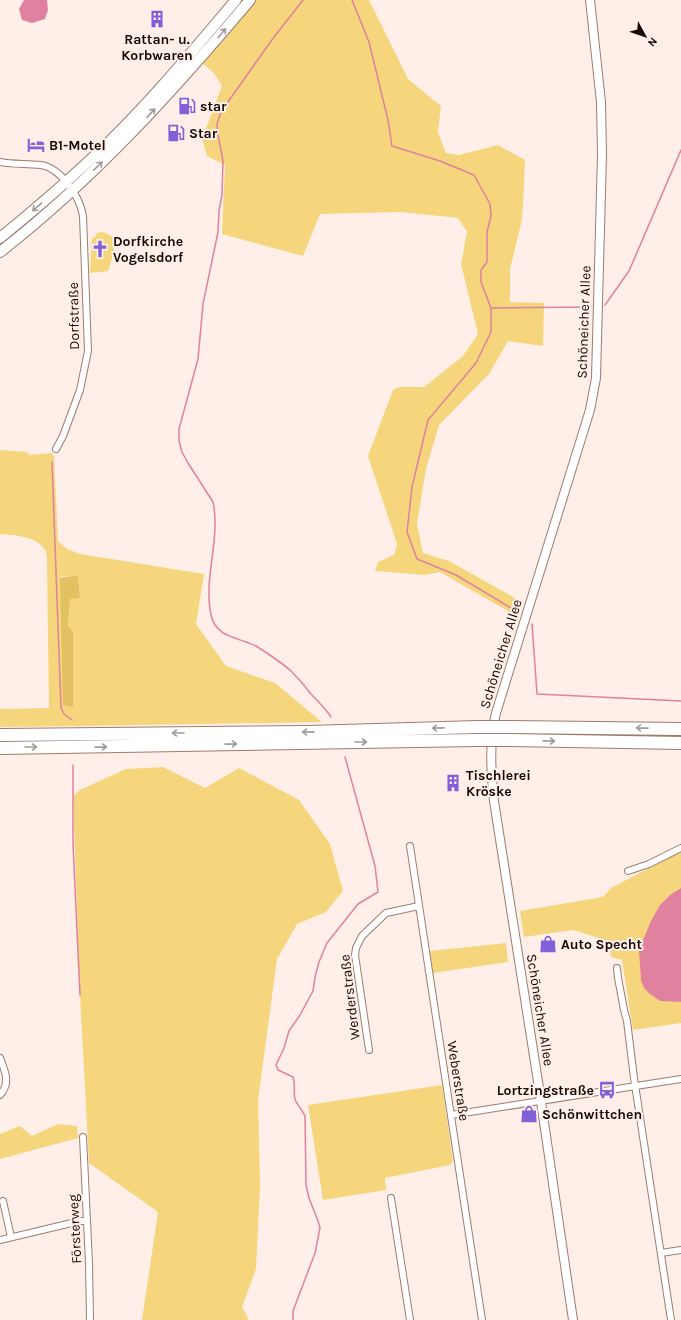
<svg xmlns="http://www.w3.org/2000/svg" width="681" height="1320" font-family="Karla,sans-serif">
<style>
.green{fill:#f5d67c;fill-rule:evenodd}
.forest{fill:#e2c162}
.water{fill:#e0819f}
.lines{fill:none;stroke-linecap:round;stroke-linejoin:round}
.stream{stroke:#e0819f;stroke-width:1.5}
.minor-casing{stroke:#9d7c6d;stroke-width:8}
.tertiary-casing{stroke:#9d7c6d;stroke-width:10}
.primary-casing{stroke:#9d7c6d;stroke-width:12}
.motorway-casing{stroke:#9d7c6d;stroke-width:14}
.minor{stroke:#fff;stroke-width:6}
.tertiary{stroke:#fff;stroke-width:8}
.primary{stroke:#fff;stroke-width:10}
.motorway{stroke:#fff;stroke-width:12}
.motorway-bridge-casing{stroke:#9d7c6d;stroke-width:14;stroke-linecap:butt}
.motorway-bridge{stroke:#fff;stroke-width:12}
.oneway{stroke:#a19c9b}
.labels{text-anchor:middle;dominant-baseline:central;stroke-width:4;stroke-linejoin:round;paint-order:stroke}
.poi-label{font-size:14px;font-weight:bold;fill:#140804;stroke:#ffefe8;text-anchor:start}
.street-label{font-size:14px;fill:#140804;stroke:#ffefe8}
</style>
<rect width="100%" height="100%" fill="#ffefe8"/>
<path class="green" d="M256 0H369L408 79 441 106 438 132 446 153 459 155 498 145 525 160 523 207 521 224 510 269V302L544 303 543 346 508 341 489 374 439 425 426 469 417 524 423 553 449 561 520 601 515 615 440 572 425 575 375 571 378 562 394 555 397 544 368 456 393 390 399 387H424L463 356 478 334 461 264 467 232 458 218 401 212 320 214 303 256 222 234 225 165 207 156 202 139 222 86 214 73 202 63Z
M103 232 113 237 114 251 108 271 90 273 92 238 95 237 97 233Z
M0 450 27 452 29 455 52 453 54 456 58 541 67 549 80 554 204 574 196 624 226 666 275 683 322 722 82 726 0 727V709L49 708 47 562C47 559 47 553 45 550 37 536 14 535 0 534ZM78 575 80 597 70 599 68 626 60 577Z
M163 767 205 788 239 768 299 800 330 844 343 891 326 912 297 924 277 959 258 1100 260 1186 256 1269 242 1307 249 1320H142L158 1212 89 1163 80 995 73 796 80 790 126 769Z
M681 853V1023L633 1030 622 960 611 957 609 941 573 930 524 937 520 911 603 897 611 888 672 856Z
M506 943 508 962 433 973 430 951Z
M442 1085 453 1161 450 1165 385 1178 386 1190 323 1200 308 1105Z
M58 1124 77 1126 78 1138 0 1159V1134L20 1126 32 1136Z"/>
<path class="forest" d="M78 575 80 598 70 599 68 626 73 631V707L63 705 60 578Z"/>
<path class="water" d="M24 0H47L48 10 45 19 32 23 22 20 19 9Z
M681 888V1002L660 1001 650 994 644 988 641 980 639 950 651 921 660 905 670 895Z"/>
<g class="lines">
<path class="stream" d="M303 0 274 37 225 106 220 115 217 124 218 135 223 161 222 195 219 211 218 232 203 304 198 359 179 429V441L182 452 188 463 213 502C221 539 203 578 211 615 216 638 238 637 256 646 267 653 281 662 291 671 298 678 305 686 311 694 318 701 325 708 331 717
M352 0 369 42 388 120 392 146 440 161 474 175 490 204 491 216 487 232V262L481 270V282L491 308V332L476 363 428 420 412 487 407 532 417 559 456 575 516 611
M605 305 629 271 681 150
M491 308 591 307
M52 462 61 708 64 714 72 720
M532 624 537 694 681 701
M73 765V844L80 995
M293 1320V1311L315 1253 320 1228 318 1221 309 1198 306 1185 305 1116C302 1109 297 1105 295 1099 293 1091 296 1086 293 1077L278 1070 276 1065 284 1048 289 1031 300 1015 313 991 315 977 319 962 327 943 358 904 378 892 375 866 345 757"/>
<g class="minor-casing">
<path id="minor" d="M0 162C13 165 27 163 41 165 61 168 80 197 83 216L88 351 80 390 63 436 56 449
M410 846 482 1320
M628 871 649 864 681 848
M617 968 618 978 624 1010 627 1021 634 1078 671 1320
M369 1050 355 955 356 948 362 936 386 913 419 906
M0 1058C5 1071 11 1083 0 1095
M451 1115 681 1079
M83 1137 89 1263 90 1320
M391 1198 410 1320
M3 1201 11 1237
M0 1240 80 1221H87
M661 1253 681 1250"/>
</g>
<g class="tertiary-casing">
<path id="tertiary" d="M573 1320 539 1088 494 801C491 772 489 742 496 713L590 410 596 378 602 154 601 102 590 0"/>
</g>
<g class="primary-casing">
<path id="primary" d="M0 238C38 207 75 175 110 141 155 97 195 48 236 0
M0 252C95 178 173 91 250 0"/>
</g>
<g class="motorway-casing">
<path id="motorway" d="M510 727 681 729
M0 735 308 732 477 727
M510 740 681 743
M0 748 477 740"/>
</g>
<use href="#minor" class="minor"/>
<use href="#tertiary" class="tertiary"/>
<use href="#primary" class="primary"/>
<use href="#motorway" class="motorway"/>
<g class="motorway-bridge-casing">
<path id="motorway-bridge" d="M477 727H510
M477 740H510"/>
</g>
<use href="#motorway-bridge" class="motorway-bridge"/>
</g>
<defs><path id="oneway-shaft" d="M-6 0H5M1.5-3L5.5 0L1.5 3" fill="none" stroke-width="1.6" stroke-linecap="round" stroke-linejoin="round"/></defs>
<g class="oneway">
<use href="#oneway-shaft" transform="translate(222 33) rotate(-50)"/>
<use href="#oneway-shaft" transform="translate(151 113) rotate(-47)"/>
<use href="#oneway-shaft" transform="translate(98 166) rotate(-44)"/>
<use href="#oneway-shaft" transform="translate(37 207) rotate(139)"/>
<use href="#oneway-shaft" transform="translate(438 728) rotate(179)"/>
<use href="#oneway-shaft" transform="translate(642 728) rotate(-179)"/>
<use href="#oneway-shaft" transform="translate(308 732) rotate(179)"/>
<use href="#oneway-shaft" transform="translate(178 733) rotate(180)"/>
<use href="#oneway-shaft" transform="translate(549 741) rotate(1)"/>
<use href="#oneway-shaft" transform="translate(361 742)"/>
<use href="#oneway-shaft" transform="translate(231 744) rotate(-1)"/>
<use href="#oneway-shaft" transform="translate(31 747)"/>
<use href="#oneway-shaft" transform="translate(101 747) rotate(-1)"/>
</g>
<defs>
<g id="building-bare" transform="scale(1.38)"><path d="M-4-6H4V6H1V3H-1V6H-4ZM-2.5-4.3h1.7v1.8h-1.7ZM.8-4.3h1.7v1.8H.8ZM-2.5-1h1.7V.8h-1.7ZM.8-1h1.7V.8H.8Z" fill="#805fd9" stroke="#ffefe8" stroke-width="2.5" paint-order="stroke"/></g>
<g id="fuel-bare" transform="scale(1.38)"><path d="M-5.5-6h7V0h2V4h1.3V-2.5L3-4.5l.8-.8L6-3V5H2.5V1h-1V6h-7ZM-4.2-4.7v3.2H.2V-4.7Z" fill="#805fd9" stroke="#ffefe8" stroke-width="2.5" paint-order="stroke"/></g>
<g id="hotel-bare" transform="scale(1.38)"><path d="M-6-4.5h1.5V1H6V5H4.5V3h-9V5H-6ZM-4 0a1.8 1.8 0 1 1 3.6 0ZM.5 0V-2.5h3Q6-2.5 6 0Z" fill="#805fd9" stroke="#ffefe8" stroke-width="2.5" paint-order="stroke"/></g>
<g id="church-bare" transform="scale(1.38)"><path d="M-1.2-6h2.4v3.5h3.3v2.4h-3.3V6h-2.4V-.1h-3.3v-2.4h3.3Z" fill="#805fd9" stroke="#ffefe8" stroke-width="2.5" paint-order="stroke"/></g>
<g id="shop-bare" transform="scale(1.38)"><path d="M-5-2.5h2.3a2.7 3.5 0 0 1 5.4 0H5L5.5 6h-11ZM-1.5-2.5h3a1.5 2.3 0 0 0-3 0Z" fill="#805fd9" stroke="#ffefe8" stroke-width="2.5" paint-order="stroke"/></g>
<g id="bus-bare" transform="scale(1.38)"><path d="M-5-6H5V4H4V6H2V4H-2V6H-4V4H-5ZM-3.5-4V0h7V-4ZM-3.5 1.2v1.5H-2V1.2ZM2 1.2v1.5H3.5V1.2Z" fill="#805fd9" stroke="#ffefe8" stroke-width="2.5" paint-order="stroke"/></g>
</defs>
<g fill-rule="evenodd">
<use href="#building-bare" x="157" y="19"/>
<use href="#fuel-bare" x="187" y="106"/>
<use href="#fuel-bare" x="176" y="133"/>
<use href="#hotel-bare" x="36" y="145"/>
<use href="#church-bare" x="100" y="249"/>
<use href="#building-bare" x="453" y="783"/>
<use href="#shop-bare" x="548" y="944"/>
<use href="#bus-bare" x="607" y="1090"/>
<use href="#shop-bare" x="529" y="1114"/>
</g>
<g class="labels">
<g class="poi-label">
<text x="157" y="39" text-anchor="middle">Rattan- u.<tspan x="157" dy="16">Korbwaren</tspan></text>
<text x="200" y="106">star</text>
<text x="189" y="133">Star</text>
<text x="49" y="145">B1-Motel</text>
<text x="113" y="241">Dorfkirche<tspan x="113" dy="16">Vogelsdorf</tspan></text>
<text x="466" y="775">Tischlerei<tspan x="466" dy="16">Kröske</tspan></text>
<text x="561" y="944">Auto Specht</text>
<text x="594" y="1090" text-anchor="end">Lortzingstraße</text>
<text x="542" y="1114">Schönwittchen</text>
</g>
<g class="street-label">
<text transform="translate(74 316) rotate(-91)">Dorfstraße</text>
<text transform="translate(584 322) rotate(-88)">Schöneicher Allee</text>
<text transform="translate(501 654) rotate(-73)">Schöneicher Allee</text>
<text transform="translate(350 997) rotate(-97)">Werderstraße</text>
<text transform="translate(540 1010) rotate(81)">Schöneicher Allee</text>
<text transform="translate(458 1081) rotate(81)">Weberstraße</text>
<text transform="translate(75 1229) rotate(-93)">Försterweg</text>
</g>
</g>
<g transform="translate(645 36) rotate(130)" stroke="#ffefe8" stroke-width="3" paint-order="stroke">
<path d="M0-3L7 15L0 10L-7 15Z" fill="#140804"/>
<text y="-6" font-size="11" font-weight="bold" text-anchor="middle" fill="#140804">N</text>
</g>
</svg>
